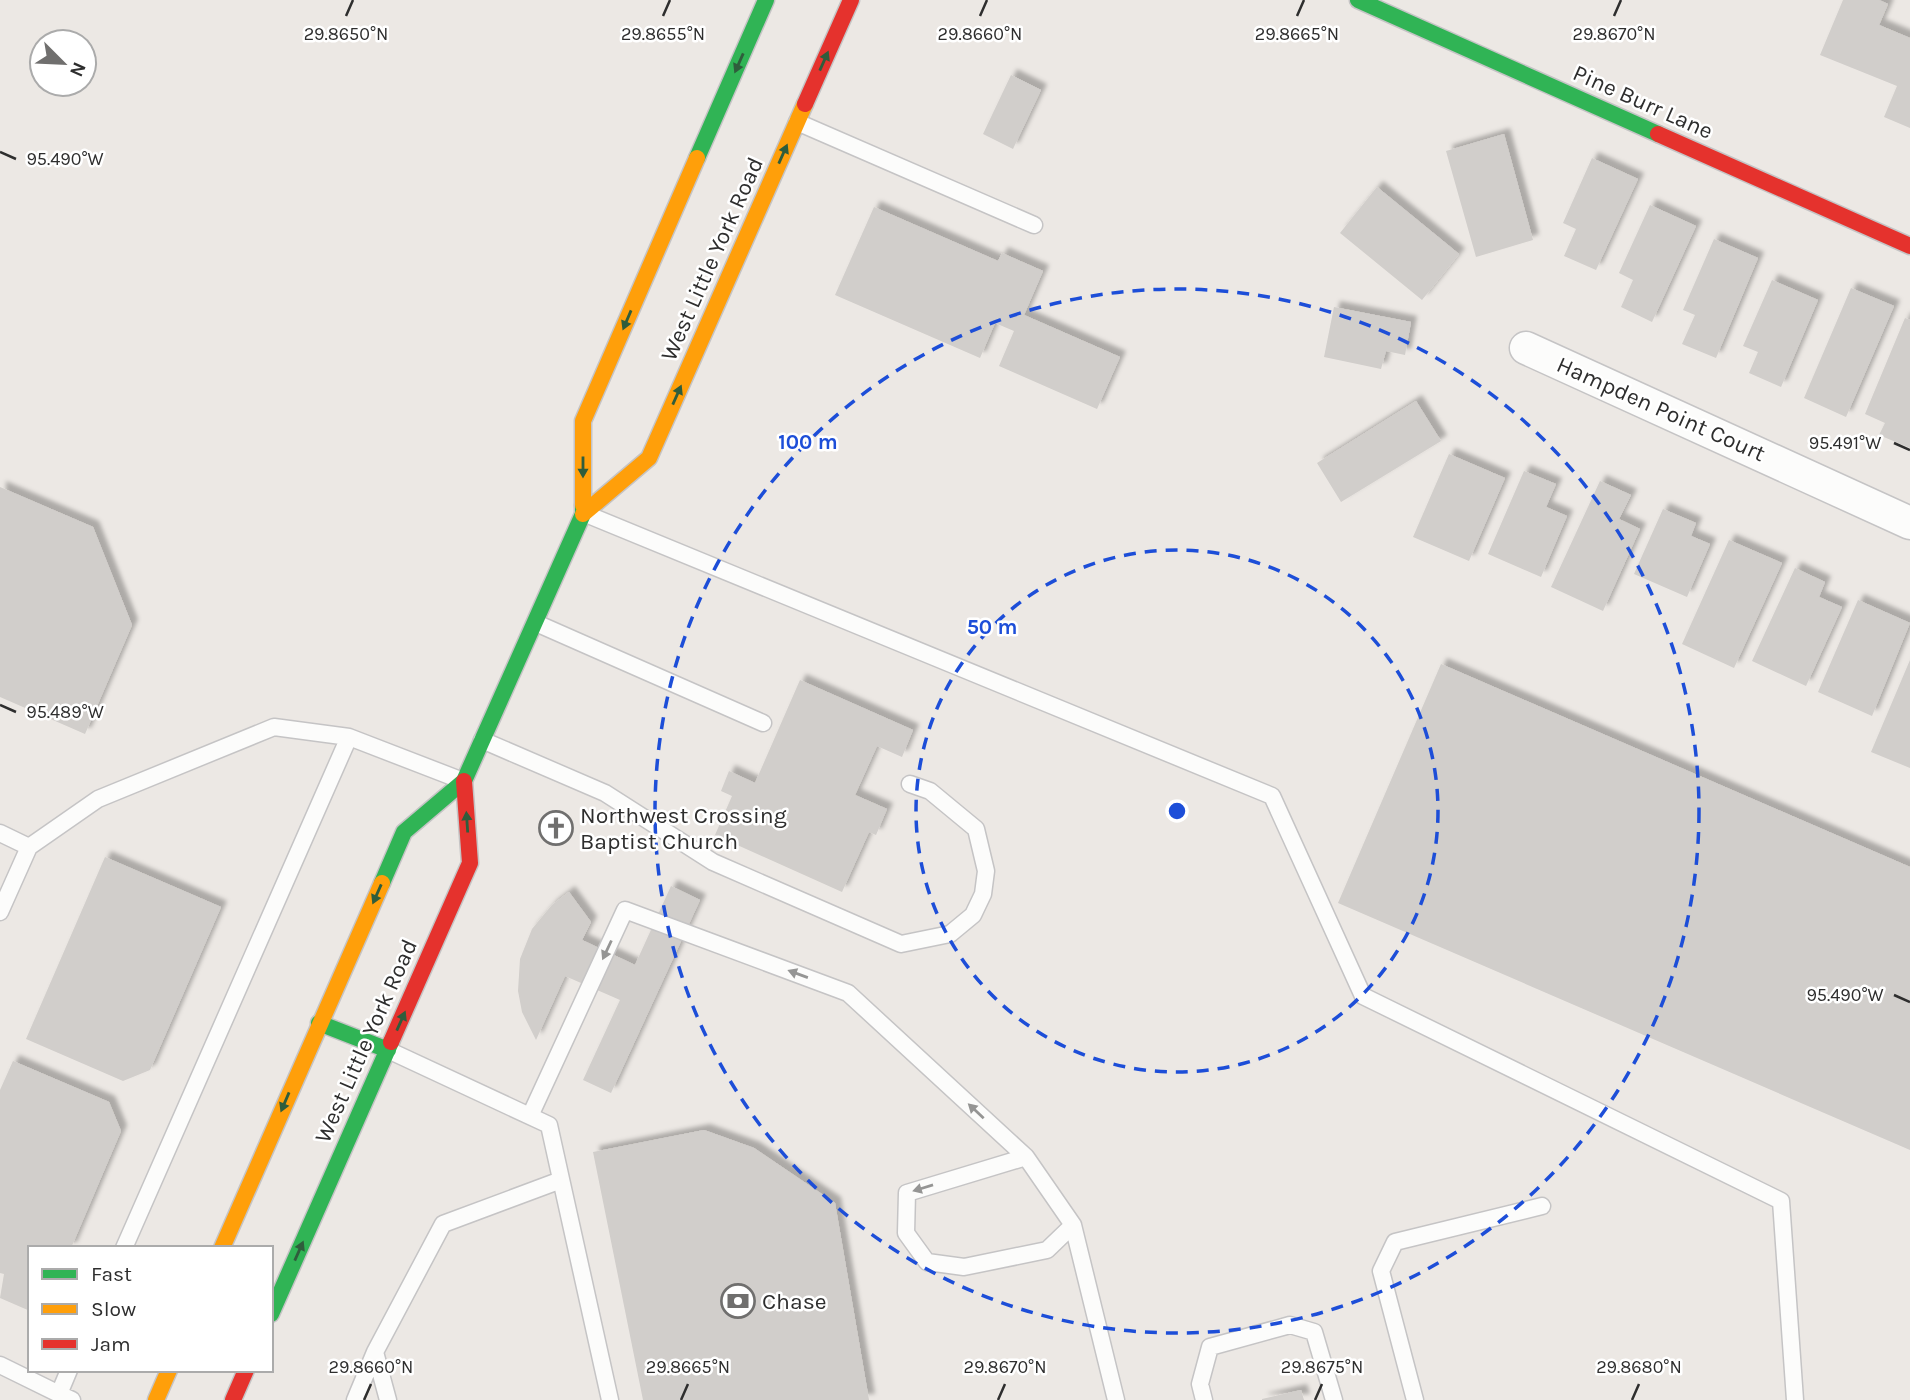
<svg xmlns="http://www.w3.org/2000/svg" width="1910" height="1400" font-family="Karla,sans-serif">
<style>
.building{fill:#d1cecb;filter:url(#shadow)}
.lines{fill:none;stroke-linecap:round;stroke-linejoin:round}
.lane-casing{stroke:#c5c4c5;stroke-width:19}
.street-casing{stroke:#c5c4c5;stroke-width:35}
.fast-casing{stroke:#c5c4c5;stroke-width:19}
.slow-casing{stroke:#c5c4c5;stroke-width:19}
.jam-casing{stroke:#c5c4c5;stroke-width:19}
.lane{stroke:#fcfcfb;stroke-width:16}
.street{stroke:#fcfcfb;stroke-width:32}
.fast{stroke:#30b455;stroke-width:16}
.slow{stroke:#ff9f0a;stroke-width:16}
.jam{stroke:#e5322d;stroke-width:16}
.oneway{fill:#2f5d3c}
.oneway2{fill:#959594}
.ticks{fill:none;stroke:#2e2e2e;stroke-width:2.5}
.ring{fill:none;stroke:#1d4ed8;stroke-width:3.5;stroke-dasharray:12 9}
.labels{text-anchor:middle;dominant-baseline:central;stroke-width:5;stroke-linejoin:round;paint-order:stroke}
.street-label{font-size:23px;fill:#2e2e2e;stroke:#fff}
.poi-label{font-size:23px;fill:#2e2e2e;stroke:#fff;text-anchor:start}
.ticks-label{font-size:18px;text-anchor:middle;fill:#2e2e2e;stroke:#fff;stroke-width:5;stroke-linejoin:round;paint-order:stroke}
.centre{fill:#1d4ed8;stroke:#fff;stroke-width:3.5}
.ring-label{font-size:21px;text-anchor:middle;font-weight:bold;fill:#1d4ed8;stroke:#fff;stroke-width:5;stroke-linejoin:round;paint-order:stroke}
</style>
<defs>
<filter id="shadow"><feDropShadow dx="6" dy="-6" stdDeviation="2" flood-color="#0004"/></filter>
</defs>
<rect width="100%" height="100%" fill="#ece8e4"/>
<path class="building" d="M1843 0H1879L1888 4 1879 25 1910 38V128L1884 117 1897 86 1820 55Z
M1011 75 1041 90 1013 149 983 134Z
M1504 134 1533 240 1476 257 1446 151Z
M1592 158 1638 179 1596 270 1564 256 1576 229 1563 223Z
M1377 187 1459 254 1422 300 1340 233Z
M1650 205 1696 226 1652 322 1621 307 1633 280 1619 273Z
M874 207 998 261 1002 253 1043 271 1024 315 1120 357 1097 409 999 366 1014 331 995 323 980 358 835 295Z
M1714 239 1758 258 1716 358 1682 344 1695 315 1683 310Z
M1772 280 1818 300 1781 387 1749 373 1758 352 1743 346Z
M1851 288 1894 306 1846 417 1804 398Z
M1334 307 1411 322 1405 355 1386 351 1381 369 1324 357Z
M1905 318 1910 320V448L1879 435 1885 423 1865 414Z
M1416 401 1441 441 1341 502 1317 463Z
M1449 454 1505 478 1469 561 1413 537Z
M1524 471 1556 484 1546 507 1567 516 1541 577 1488 554Z
M1600 481 1631 495 1619 519 1640 529 1603 611 1551 587Z
M0 487 93 527 132 625 85 734 0 697Z
M1663 509 1696 523 1691 536 1710 544 1687 597 1634 574Z
M1729 540 1782 563 1734 668 1682 644Z
M1795 568 1825 582 1819 597 1842 607 1806 686 1752 661Z
M1858 600 1910 623 1872 716 1818 692Z
M1910 660V768L1871 752Z
M1441 664 1910 867V1150L1338 903Z
M800 680 913 730 902 757 877 746 855 795 887 809 876 835 869 832 842 892 715 835 732 796 721 791 729 771 755 783Z
M105 857 221 907 150 1070 123 1081 26 1039Z
M671 886 700 900 611 1093 583 1080 620 1000 565 976 536 1040 522 1012 518 991 520 959 532 929 552 905 569 892 591 922 582 940 635 965Z
M13 1061 109 1102 121 1131 71 1248H30V1311L0 1298 4 1274 0 1273V1090Z
M704 1130 754 1148 835 1203 869 1400H643L593 1152Z
M1301 1390 1304 1400H1262V1399Z"/>
<g class="lines">
<g class="lane-casing">
<path id="lane" d="M797 122 1034 225
M586 514 1272 796 1363 996 1781 1201 1795 1400
M536 623 763 723
M482 740 605 793 713 862 901 944 950 934 973 915 983 894 986 871 976 829 930 791 910 784
M0 833 29 847
M0 912 29 847 98 799 274 727 349 737 463 781
M388 1050 549 1125 610 1400
M530 1116 625 910 848 993 1026 1157
M1073 1225 1047 1250 964 1267 927 1262 906 1233 907 1193 1026 1157 1073 1225 1116 1400
M124 1248 349 737
M375 1352 388 1400
M0 1365 59 1394
M69 1370 59 1394 72 1400
M355 1400 375 1352 443 1224 561 1180
M1204 1400 1200 1384 1210 1347 1290 1325 1314 1332 1334 1400
M1415 1400 1381 1271 1395 1242 1542 1206"/>
</g>
<g class="street-casing">
<path id="street" d="M1526 348 1910 523"/>
</g>
<g class="fast-casing">
<path id="fast" d="M1358 0 1658 134
M697 158 766 0
M382 883 404 832 464 781 583 514V505
M319 1023 388 1050
M271 1314 391 1042"/>
</g>
<g class="slow-casing">
<path id="slow" d="M583 505V421L697 158
M583 514 649 458 805 104
M222 1248 382 883
M156 1400 169 1370"/>
</g>
<g class="jam-casing">
<path id="jam" d="M805 104 851 0
M1658 134 1910 246
M391 1042 470 863 464 781
M233 1400 246 1370"/>
</g>
<use href="#lane" class="lane"/>
<use href="#street" class="street"/>
<use href="#fast" class="fast"/>
<use href="#slow" class="slow"/>
<use href="#jam" class="jam"/>
</g>
<defs><path id="oneway-solid" d="M-6-.8H1V-3.2L6.5 0L1 3.2V.8H-6Z" transform="scale(1.75)"/></defs>
<g class="oneway">
<use href="#oneway-solid" transform="translate(824 61) rotate(-66)"/>
<use href="#oneway-solid" transform="translate(739 63) rotate(114)"/>
<use href="#oneway-solid" transform="translate(783 154) rotate(-66)"/>
<use href="#oneway-solid" transform="translate(627 320) rotate(113)"/>
<use href="#oneway-solid" transform="translate(677 395) rotate(-66)"/>
<use href="#oneway-solid" transform="translate(583 467) rotate(90)"/>
<use href="#oneway-solid" transform="translate(467 822) rotate(-94)"/>
<use href="#oneway-solid" transform="translate(377 894) rotate(114)"/>
<use href="#oneway-solid" transform="translate(401 1021) rotate(-66)"/>
<use href="#oneway-solid" transform="translate(285 1102) rotate(113)"/>
<use href="#oneway-solid" transform="translate(299 1251) rotate(-66)"/>
</g>
<g class="oneway2">
<use href="#oneway-solid" transform="translate(607 950) rotate(115)"/>
<use href="#oneway-solid" transform="translate(798 974) rotate(-160)"/>
<use href="#oneway-solid" transform="translate(976 1111) rotate(-137)"/>
<use href="#oneway-solid" transform="translate(923 1188) rotate(163)"/>
</g>
<path class="ticks" d="M346 16 353 0M663 16 670 0M980 16 987 0M1297 16 1304 0M1614 16 1621 0M0 152 16 159M1894 443 1910 450M0 705 16 712M1894 995 1910 1002M364 1400 371 1384M681 1400 688 1384M998 1400 1005 1384M1315 1400 1322 1384M1632 1400 1639 1384"/>
<g class="ring">
<circle cx="1177" cy="811" r="261"/>
<circle cx="1177" cy="811" r="522"/>
</g>
<defs>
<g id="church-ring" transform="scale(1.75)"><circle r="9.5" fill="#fff" stroke="#706f6e" stroke-width="1.5"/><path d="M-1.2-6h2.4v3.5h3.3v2.4h-3.3V6h-2.4V-.1h-3.3v-2.4h3.3Z" fill="#706f6e"/></g>
<g id="bank-ring" transform="scale(1.75)"><circle r="9.5" fill="#fff" stroke="#706f6e" stroke-width="1.5"/><path d="M-6-4H6V4H-6ZM0-2.3a2.3 2.3 0 1 0 0 4.6a2.3 2.3 0 1 0 0-4.6Z" fill="#706f6e"/></g>
</defs>
<g fill-rule="evenodd">
<use href="#church-ring" x="556" y="828"/>
<use href="#bank-ring" x="738" y="1301"/>
</g>
<g class="labels">
<g class="street-label">
<text transform="translate(1643 102) rotate(24)">Pine Burr Lane</text>
<text transform="translate(712 259) rotate(-66)">West Little York Road</text>
<text transform="translate(1661 409) rotate(24)">Hampden Point Court</text>
<text transform="translate(366 1041) rotate(-66)">West Little York Road</text>
</g>
<g class="poi-label">
<text x="580" y="815">Northwest Crossing<tspan x="580" dy="26">Baptist Church</tspan></text>
<text x="762" y="1301">Chase</text>
</g>
</g>
<g class="ticks-label">
<text x="346" y="40">29.8650°N</text>
<text x="663" y="40">29.8655°N</text>
<text x="980" y="40">29.8660°N</text>
<text x="1297" y="40">29.8665°N</text>
<text x="1614" y="40">29.8670°N</text>
<text x="65" y="165">95.490°W</text>
<text x="1845" y="449">95.491°W</text>
<text x="65" y="718">95.489°W</text>
<text x="1845" y="1001">95.490°W</text>
<text x="371" y="1373">29.8660°N</text>
<text x="688" y="1373">29.8665°N</text>
<text x="1005" y="1373">29.8670°N</text>
<text x="1322" y="1373">29.8675°N</text>
<text x="1639" y="1373">29.8680°N</text>
</g>
<circle cx="1177" cy="811" r="10" class="centre"/>
<g class="ring-label">
<text x="808" y="449">100 m</text>
<text x="992" y="634">50 m</text>
</g>
<rect x="28" y="1246" width="245" height="126" fill="#ffffff" stroke="#ababab" stroke-width="2"/>
<rect x="42" y="1269" width="35" height="10" fill="#30b455" stroke="#ababab" stroke-width="2"/>
<text x="91" y="1281" font-size="21" fill="#2e2e2e">Fast</text>
<rect x="42" y="1304" width="35" height="10" fill="#ff9f0a" stroke="#ababab" stroke-width="2"/>
<text x="91" y="1316" font-size="21" fill="#2e2e2e">Slow</text>
<rect x="42" y="1339" width="35" height="10" fill="#e5322d" stroke="#ababab" stroke-width="2"/>
<text x="91" y="1351" font-size="21" fill="#2e2e2e">Jam</text>
<g transform="translate(63 63) rotate(114)"><circle r="33" fill="#ffffff" stroke="#ababab" stroke-width="2"/>
<path d="M0-5L12 26L0 18L-12 26Z" fill="#706f6e"/>
<text y="-10" font-size="19" font-weight="bold" text-anchor="middle" fill="#2e2e2e">N</text>
</g>
</svg>
